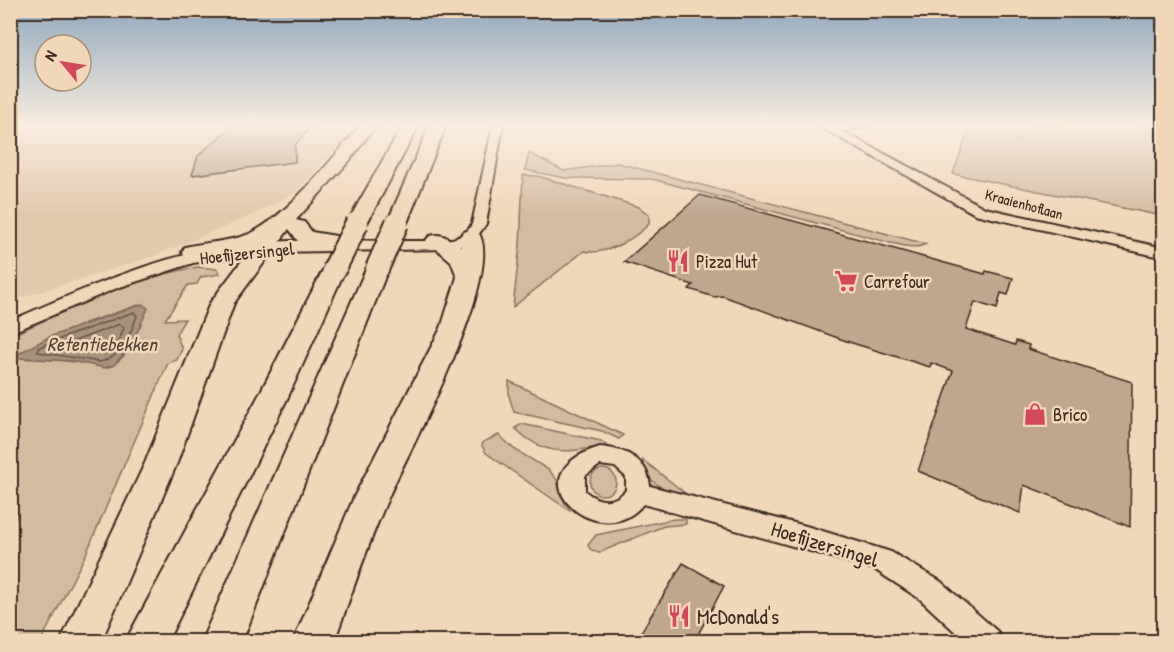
<svg xmlns="http://www.w3.org/2000/svg" width="1174" height="652" font-family="'Patrick Hand',sans-serif">
<style>
.built{fill:#e3c8ab}
.green{fill:#d4ba9f;stroke:#88725e;stroke-width:1.5;fill-rule:evenodd}
.water{fill:#a9927c;stroke:#7d6856;stroke-width:1.5}
.lines{fill:none;stroke-linecap:round;stroke-linejoin:round}
.shore{stroke:#675444;stroke-width:1.5}
.stream{stroke:#7d6856;stroke-width:7}
.building{fill:#bfa68d;stroke:#3b2a1e;stroke-width:1.5}
.minor-casing{stroke:#3b2a1e;stroke-width:4}
.highway-casing{stroke:#3b2a1e;stroke-width:4}
.minor{fill:#f2d6b8;fill-rule:evenodd}
.highway{fill:#f2d6b8;fill-rule:evenodd}
.highway-bridge-casing{stroke:#3b2a1e;stroke-width:26;stroke-linecap:butt}
.highway-bridge{stroke:#f2d6b8;stroke-width:22}
.labels{text-anchor:middle;dominant-baseline:central;stroke-width:5;stroke-linejoin:round;paint-order:stroke}
.far-street-label{font-size:15px;fill:#3b2a1e;stroke:#f2d6b8}
.street-label{font-size:18px;fill:#3b2a1e;stroke:#f2d6b8}
.poi-label{font-size:18px;fill:#3b2a1e;stroke:#f2d6b8;text-anchor:start}
.water-label{font-size:20px;font-style:italic;fill:#564436;stroke:#f2d6b8}
.near-street-label{font-size:21px;fill:#3b2a1e;stroke:#f2d6b8}
.near-poi-label{font-size:21px;fill:#3b2a1e;stroke:#f2d6b8;text-anchor:start}
</style>
<rect width="100%" height="100%" fill="#f2d6b8"/>
<filter id="ink" filterUnits="userSpaceOnUse"><feTurbulence type="fractalNoise" baseFrequency=".0167" numOctaves="2"/><feDisplacementMap in="SourceGraphic" scale="12" xChannelSelector="R" yChannelSelector="G"/><feConvolveMatrix kernelMatrix="1 2 1 2 8 2 1 2 1" color-interpolation-filters="sRGB"/></filter>
<g filter="url(#ink)">
<path class="built" d="M10 125H357L297 192 246 218 154 256 11 301Z"/>
<path class="green" d="M971 125H1138L1156 127 1163 140V216L953 174Z
M529 153 564 171 618 163 926 244C916 250 902 245 891 243L652 179 565 178 525 170Z
M523 175 538 176 639 207 649 215V224C634 239 606 256 584 251L513 307 520 245Z
M198 267 217 269 220 274 201 277 197 284 188 285 165 320 185 319 176 334 182 349 177 360 168 363 86 554 41 641H11L10 336C71 309 133 277 198 267ZM142 304C143 316 140 323 136 334 122 371 107 367 74 362 56 359 37 359 19 358L85 323Z
M509 381 623 435 619 439 602 431 514 412 509 396Z
M522 424 601 441 607 446C569 451 546 459 515 428Z
M499 435 514 449 549 470 557 480 560 494 570 511 486 453 482 446 483 442Z
M643 460 685 493 684 496C666 490 642 482 643 460Z
M590 482a13 13 0 1 1 26 0a13 13 0 1 1-26 0Z
M674 519H686V524L664 526 598 553 590 549 588 545 596 535Z"/>
<path class="water" d="M142 304 148 308 131 346 114 365 105 368 73 361 19 358 16 355 49 337Z"/>
<g class="lines">
<path class="shore" d="M134 312 137 316C129 336 123 357 100 362L38 352V348L51 342Z
M120 324 124 328 119 340 107 353 70 346 72 342Z"/>
<path class="stream" d="M10 484 14 515 10 525"/>
</g>
<path class="building" d="M233 125H313L295 145V162L192 175 198 156Z
M700 195 985 274 986 271 1013 278 1008 295 1001 293 997 309 975 302 966 329 1015 345 1016 341 1029 345 1028 349 1132 382 1130 527 1024 485 1020 513 918 471 953 371 931 363 930 367 849 342 723 296 714 297 689 289 693 285 624 262Z
M683 563 724 586 694 642H635Z"/>
<g class="lines">
<g class="minor-casing">
<path id="minor" d="M493 125H503L486 224 473 242 450 249 272 252 193 263 117 288 10 333V321C77 292 145 261 217 248 290 236 364 242 437 241 451 240 465 238 472 224Z
M817 125H867L866 127 842 131 985 208 1164 248V258L975 214Z
M600 447C625 449 648 459 650 486L806 526 891 552 940 581 998 632 1002 642H966L920 599 874 569 643 504C601 557 506 475 600 447ZM600 465 615 467 626 477V490C614 504 599 503 585 491V476Z"/>
</g>
<g class="highway-casing">
<path id="highway" d="M360 125H376L350 160 296 220 304 222 312 232 342 237 345 242 342 247C328 250 311 245 298 241L289 229 234 303 177 463 101 642H60L145 463 210 303 253 246 193 259 185 257 182 252 185 247C206 242 229 242 249 234 287 217 333 158 360 125Z
M403 125H419L367 223 364 227H350L347 223Z
M430 125H446L407 223 404 227H390L387 223Z
M471 230 478 232C507 272 409 450 389 496 368 543 352 593 334 642H293L354 497 441 328 457 277 451 261 426 240 430 236C443 232 450 240 461 247L460 236 464 232Z
M377 262 385 264 388 269 242 642H201L366 269 369 264Z
M334 263 342 265 345 270 288 397 167 642H125L258 397 323 270 326 265Z"/>
</g>
<use href="#minor" class="minor"/>
<use href="#highway" class="highway"/>
<g class="highway-bridge-casing">
<path id="highway-bridge" d="M377 269 397 223
M334 270 357 223"/>
</g>
<use href="#highway-bridge" class="highway-bridge"/>
</g>
</g>
<linearGradient id="sky" x2="0" y2="1"><stop stop-color="#8fa6bd"/><stop offset="0.58" stop-color="#f9eddf"/><stop offset="1" stop-color="#f9eddf" stop-opacity="0"/></linearGradient>
<rect width="1174" height="216" fill="url(#sky)"/>
<defs>
<g id="restaurant-bare" transform="scale(1.8)"><path d="M-5-6h1v4h1v-4h1v4h1v-4h1v5L-1.5 .5V6h-2V.5L-5-1ZM5-6V6H3V1.5H1.5Q1.5-4 5-6Z" fill="#d1495b" stroke="#f2d6b8" stroke-width="2.5" paint-order="stroke"/></g>
<g id="supermarket-bare" transform="scale(1.8)"><path d="M-6-5.5h2.5l.6 2H6L4.5 2H-2.5L-4.4-4H-6ZM-1.5 3.2a1.3 1.3 0 1 0 .1 0ZM3 3.2a1.3 1.3 0 1 0 .1 0Z" fill="#d1495b" stroke="#f2d6b8" stroke-width="2.5" paint-order="stroke"/></g>
<g id="shop-bare" transform="scale(1.8)"><path d="M-5-2.5h2.3a2.7 3.5 0 0 1 5.4 0H5L5.5 6h-11ZM-1.5-2.5h3a1.5 2.3 0 0 0-3 0Z" fill="#d1495b" stroke="#f2d6b8" stroke-width="2.5" paint-order="stroke"/></g>
</defs>
<g fill-rule="evenodd">
<use href="#restaurant-bare" x="678" y="261"/>
<use href="#supermarket-bare" x="846" y="281"/>
<use href="#shop-bare" x="1035" y="414"/>
<use href="#restaurant-bare" x="679" y="616"/>
</g>
<g class="labels">
<g class="far-street-label">
<text transform="translate(1024 204) rotate(15)">Kraaienhoflaan</text>
</g>
<g class="street-label">
<text transform="translate(247 253) rotate(-6)">Hoefijzersingel</text>
</g>
<g class="poi-label">
<text x="696" y="261">Pizza Hut</text>
<text x="864" y="281">Carrefour</text>
<text x="1053" y="414">Brico</text>
</g>
<g class="water-label">
<text x="102" y="343">Retentiebekken</text>
</g>
<g class="near-street-label">
<text transform="translate(825 544) rotate(17)">Hoefijzersingel</text>
</g>
<g class="near-poi-label">
<text x="697" y="616">McDonald's</text>
</g>
</g>
<rect width="1174" height="652" fill="none" stroke="#f2d6b8" stroke-width="36"/>
<rect x="18" y="18" width="1138" height="616" fill="none" stroke="#3b2a1e" stroke-width="2" filter="url(#ink)"/>
<g transform="translate(63 63) rotate(300)"><circle r="28" fill="#f2d6b8" stroke="#a9917a" stroke-width="1.5"/>
<path d="M0-4.5L10 22L0 15L-10 22Z" fill="#d1495b"/>
<text y="-9" font-size="16" font-weight="bold" text-anchor="middle" fill="#3b2a1e">N</text>
</g>
</svg>
